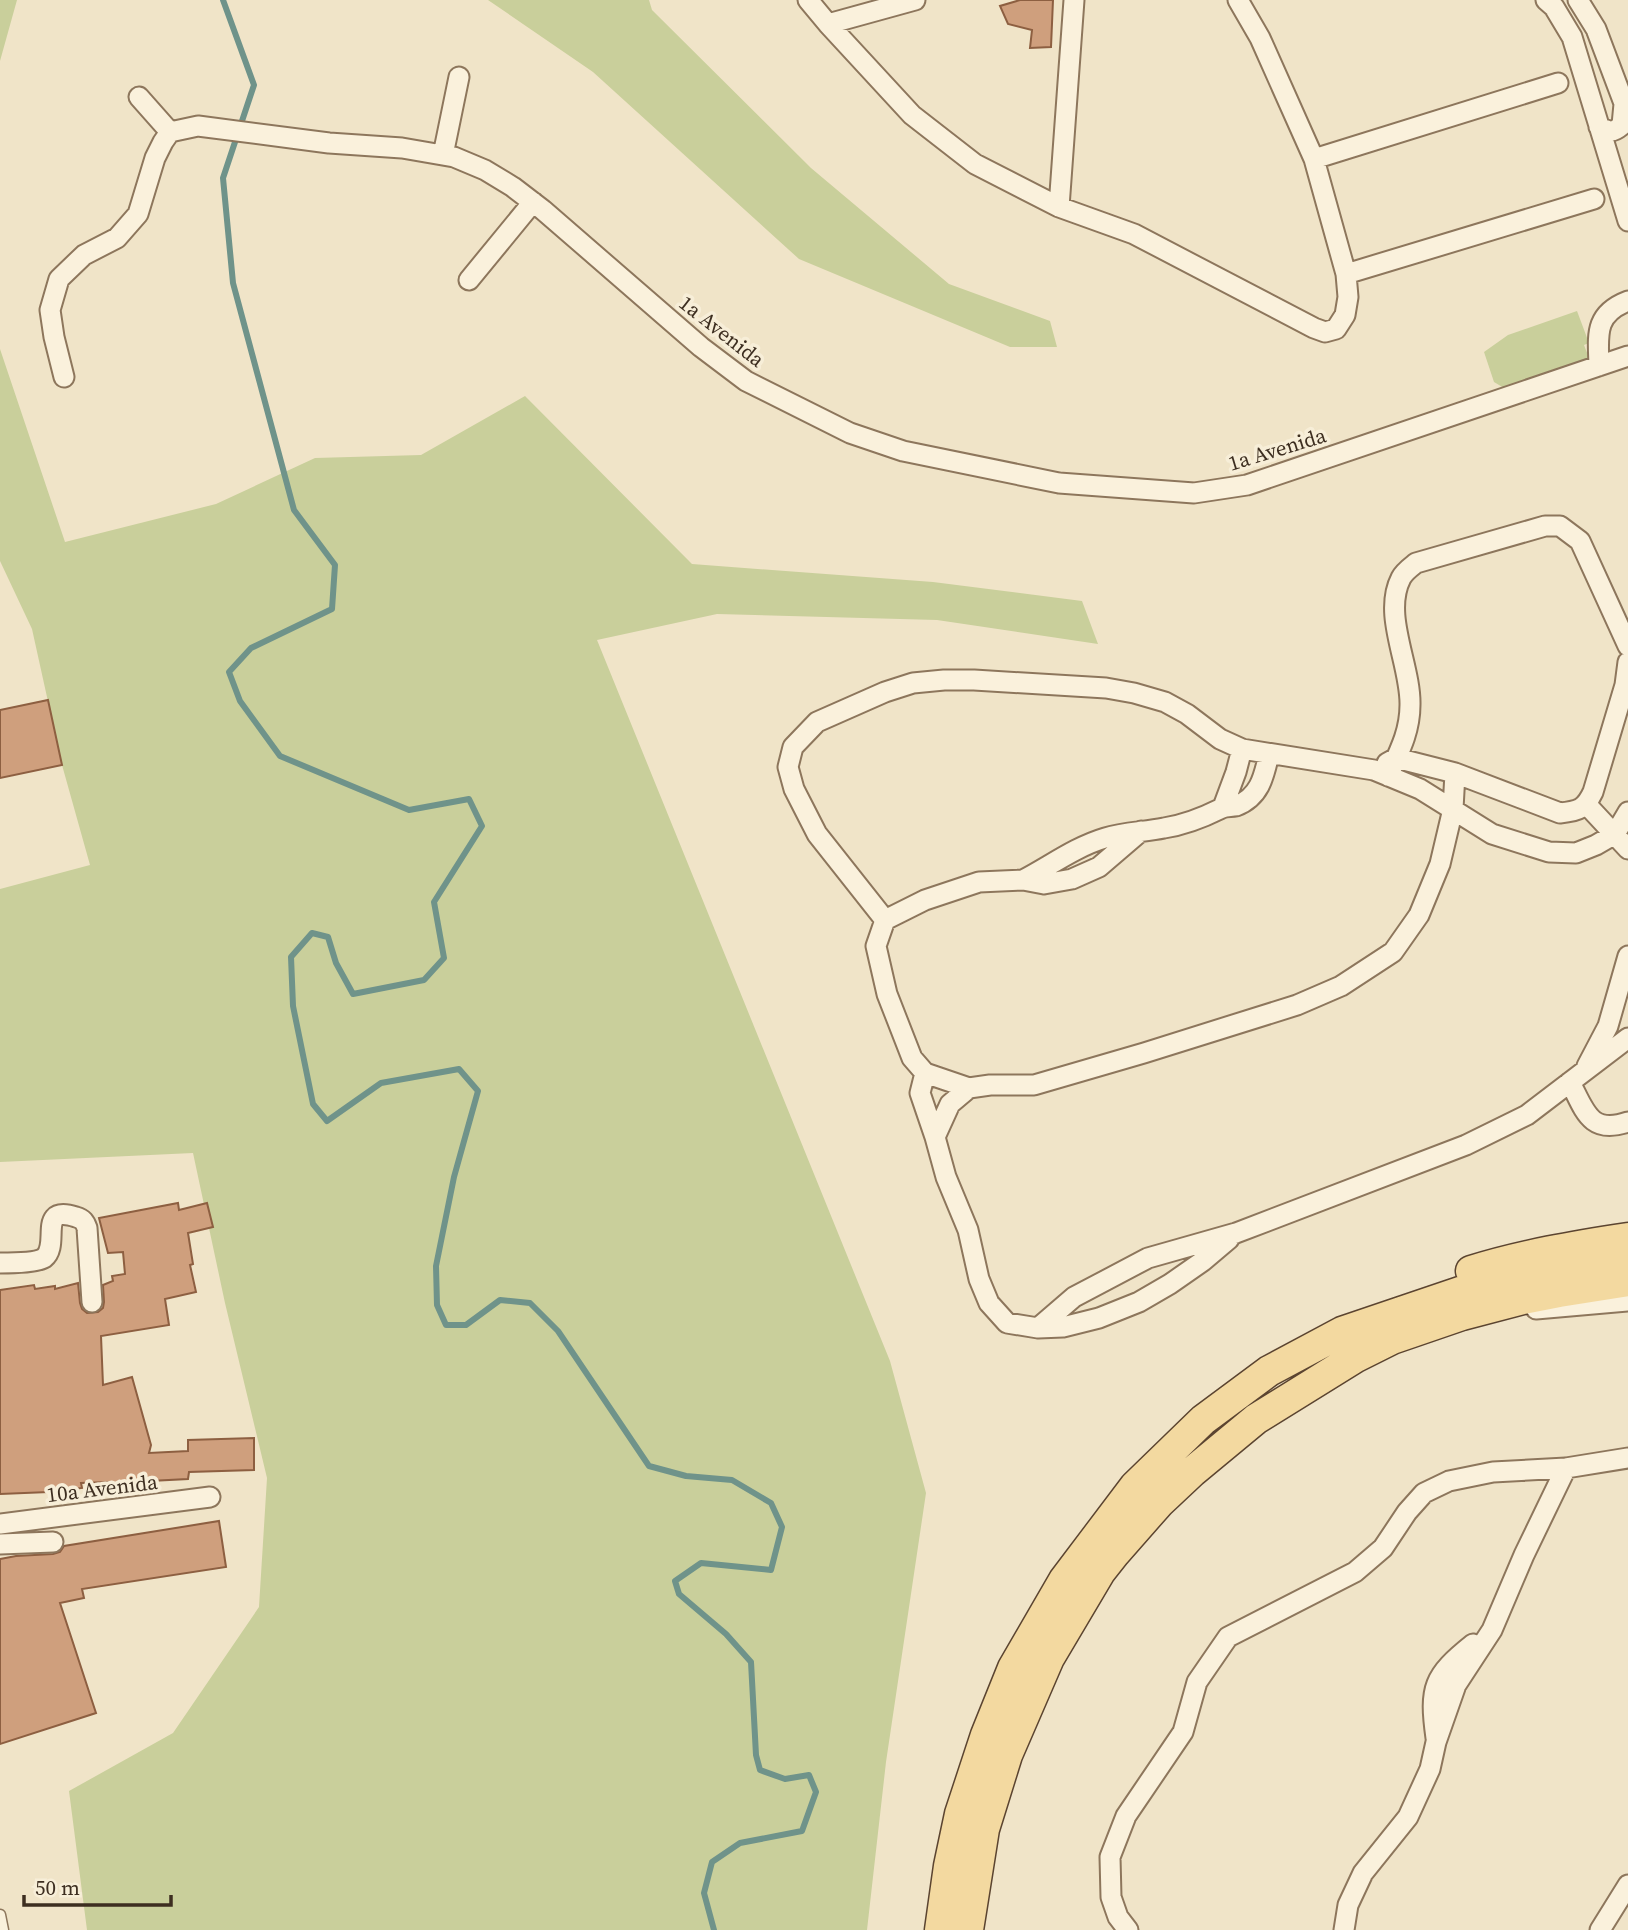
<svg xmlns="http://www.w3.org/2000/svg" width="1628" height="1930" font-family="'Source Serif 4',serif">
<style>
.green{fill:#c9cf9b}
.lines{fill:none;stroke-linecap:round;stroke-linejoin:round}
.stream{stroke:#6f938a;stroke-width:6}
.building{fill:#cf9f7d;stroke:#8d5f41;stroke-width:2}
.lane-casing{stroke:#8d765c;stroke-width:13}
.street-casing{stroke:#8d765c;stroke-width:23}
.primary-casing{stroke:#5b4430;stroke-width:33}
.lane{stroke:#faf1dc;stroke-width:10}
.street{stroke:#faf1dc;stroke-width:19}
.primary{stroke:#f3d9a0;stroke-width:30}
.labels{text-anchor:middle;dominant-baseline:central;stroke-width:7;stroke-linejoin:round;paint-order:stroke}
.street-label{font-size:21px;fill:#3d2e20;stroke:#f7eed8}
</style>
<rect width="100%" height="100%" fill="#f0e4c8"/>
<path class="green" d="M0 0H17L0 61Z
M488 0H649L652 10 811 168 949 284 1050 321 1057 347H1010L799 259 593 72Z
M1577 311 1589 343 1584 345 1589 358 1504 388 1494 382 1484 352 1508 335Z
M0 349 65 542 216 504 315 458 421 455 525 396 692 564 933 582 1082 601 1098 644 937 620 717 614 597 640 890 1361 926 1493 886 1762 867 1930H87L69 1791 173 1733 259 1607 267 1478 225 1303 193 1153 0 1162V889L90 865 62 765 32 629 0 561Z"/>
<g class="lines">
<path class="stream" d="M223 0 254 85 223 178 233 283 294 510 335 565 332 609 251 648 229 672 240 701 280 756 409 810 469 799 482 826 434 902 444 958 424 980 353 994 336 963 328 937 312 933 291 957 293 1006 313 1104 327 1121 381 1083 459 1069 478 1091 454 1177 436 1266 437 1305 446 1325H466L500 1300 530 1303 558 1331 649 1466 686 1476 732 1480 771 1503 782 1527 771 1570 701 1563 675 1581 679 1594 726 1634 751 1662 756 1755 760 1770 785 1779 809 1775 816 1792 802 1831 740 1843 712 1862 704 1893 714 1930"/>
</g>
<path class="building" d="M1020 0H1053L1051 47 1030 48 1032 30 1008 24 1000 6Z
M48 700 62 765 0 778V710Z
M178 1203 179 1210 207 1203 213 1227 188 1233 193 1264 190 1265 196 1292 165 1299 169 1325 101 1336 103 1385 132 1377 151 1445 149 1453 188 1451V1440L254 1438V1470L189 1472 188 1479 150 1481 151 1484 112 1485V1482L81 1483 82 1488 49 1492 0 1494V1290L34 1285 35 1289 55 1286V1289L78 1283 80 1303 82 1309 87 1313 98 1312 103 1308 104 1302 103 1285 113 1281 112 1276 125 1274 123 1252 108 1253 99 1218Z
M219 1521 226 1567 82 1589 84 1598 60 1603 96 1713 0 1744V1559L16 1556 53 1554 60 1552 64 1546Z"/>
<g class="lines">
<g class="lane-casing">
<path id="lane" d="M0 1915 3 1930"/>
</g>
<g class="street-casing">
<path id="street" d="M808 0 828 24 912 115 975 164 1059 207 1134 234 1314 328 1325 332 1336 329 1345 315 1348 297 1346 274 1314 159 1260 38 1238 0
M1546 0 1554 7 1572 37 1628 221
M1578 0 1596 29 1628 114
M828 24 915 0
M139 97 170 132
M1599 127C1610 132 1613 133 1622 125L1624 104
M443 155 459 77
M1314 159 1558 83
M1059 207 1074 0
M1346 274 1594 199
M469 280 533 202
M1599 366C1598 335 1594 314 1628 301
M64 377 54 337 50 310 59 279 84 255 117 238 138 214 155 158 163 142 170 132 198 126 329 143 402 148 454 157 485 170 513 187 543 210 701 347 746 381 850 433 903 451 1059 483 1194 493 1247 485 1628 356
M1387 763 1396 758 1455 773 1560 813C1579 811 1585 809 1593 792L1625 685 1628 662
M1388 776C1399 752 1410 732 1410 705 1411 665 1382 615 1401 578 1404 572 1411 567 1416 563L1545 526H1560L1580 541 1628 646
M1587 805 1628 849
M1223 807 1236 772 1242 749
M1141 831 1099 867 1072 879 1044 884 1023 880 979 882 925 900 885 920 876 946 887 994 912 1058 925 1073 969 1088 990 1085H1034L1144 1053 1297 1005 1341 986 1393 952 1419 915 1440 864 1453 809 1455 773
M1023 880C1050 866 1075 847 1105 838 1124 832 1145 832 1164 828 1184 825 1202 818 1220 809 1225 806 1230 807 1236 806 1260 797 1264 776 1269 754
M885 920 817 834 794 789 788 767 793 747 817 722 885 692 913 683 944 680H974L1106 688 1134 693 1165 702 1187 714 1220 739 1242 749 1374 770 1420 789 1492 834 1549 852 1576 853 1596 845 1615 834 1628 812
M1587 1066 1608 1026 1628 956
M925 1073 920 1093 935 1137 946 1177 968 1230 979 1279 989 1303 1007 1323 1038 1328 1063 1327 1099 1318 1139 1302 1170 1284 1203 1261 1229 1239
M1570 1082C1585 1111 1590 1135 1628 1122
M935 1137 950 1104 969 1088
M0 1263C10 1263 36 1263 44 1258 61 1245 36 1204 76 1217 83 1219 85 1222 87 1228L92 1302
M1536 1309 1628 1301
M1038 1328 1074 1297 1148 1258 1236 1233 1466 1145 1527 1115 1628 1038
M0 1524 210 1497
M0 1544 53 1542
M1436 1738C1429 1687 1433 1676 1473 1644
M1128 1930 1118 1917 1111 1897 1110 1857 1126 1816 1183 1732 1197 1682 1228 1637 1355 1572 1383 1548 1407 1512 1424 1493 1449 1481 1493 1472 1566 1468 1628 1458
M1344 1930 1348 1905 1363 1873 1408 1817 1430 1769 1436 1742 1456 1685 1492 1630 1524 1555 1566 1468
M1600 1930 1628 1885"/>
</g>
<g class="primary-casing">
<path id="primary" d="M1471 1271C1522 1255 1575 1246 1628 1238
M940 1930 949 1866 960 1814 986 1735 1013 1668 1064 1580 1135 1486 1203 1420 1269 1371 1342 1332 1466 1290 1609 1261 1628 1260
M968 1930 984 1829 1007 1755 1049 1658 1100 1572 1115 1553 1159 1503 1192 1472 1256 1419 1356 1357 1392 1339 1462 1315 1523 1299 1559 1292 1628 1281"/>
</g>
<use href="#lane" class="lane"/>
<use href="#street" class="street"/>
<use href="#primary" class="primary"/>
</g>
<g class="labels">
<g class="street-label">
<text transform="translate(722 331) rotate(38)">1a Avenida</text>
<text transform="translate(1277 449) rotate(-17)">1a Avenida</text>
<text transform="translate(102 1488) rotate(-7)">10a Avenida</text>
</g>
</g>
<path d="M24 1895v10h147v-10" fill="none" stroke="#3d2e20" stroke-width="3.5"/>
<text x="35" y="1895" font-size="21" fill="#3d2e20" stroke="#f7eed8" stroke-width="5" paint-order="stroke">50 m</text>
</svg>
